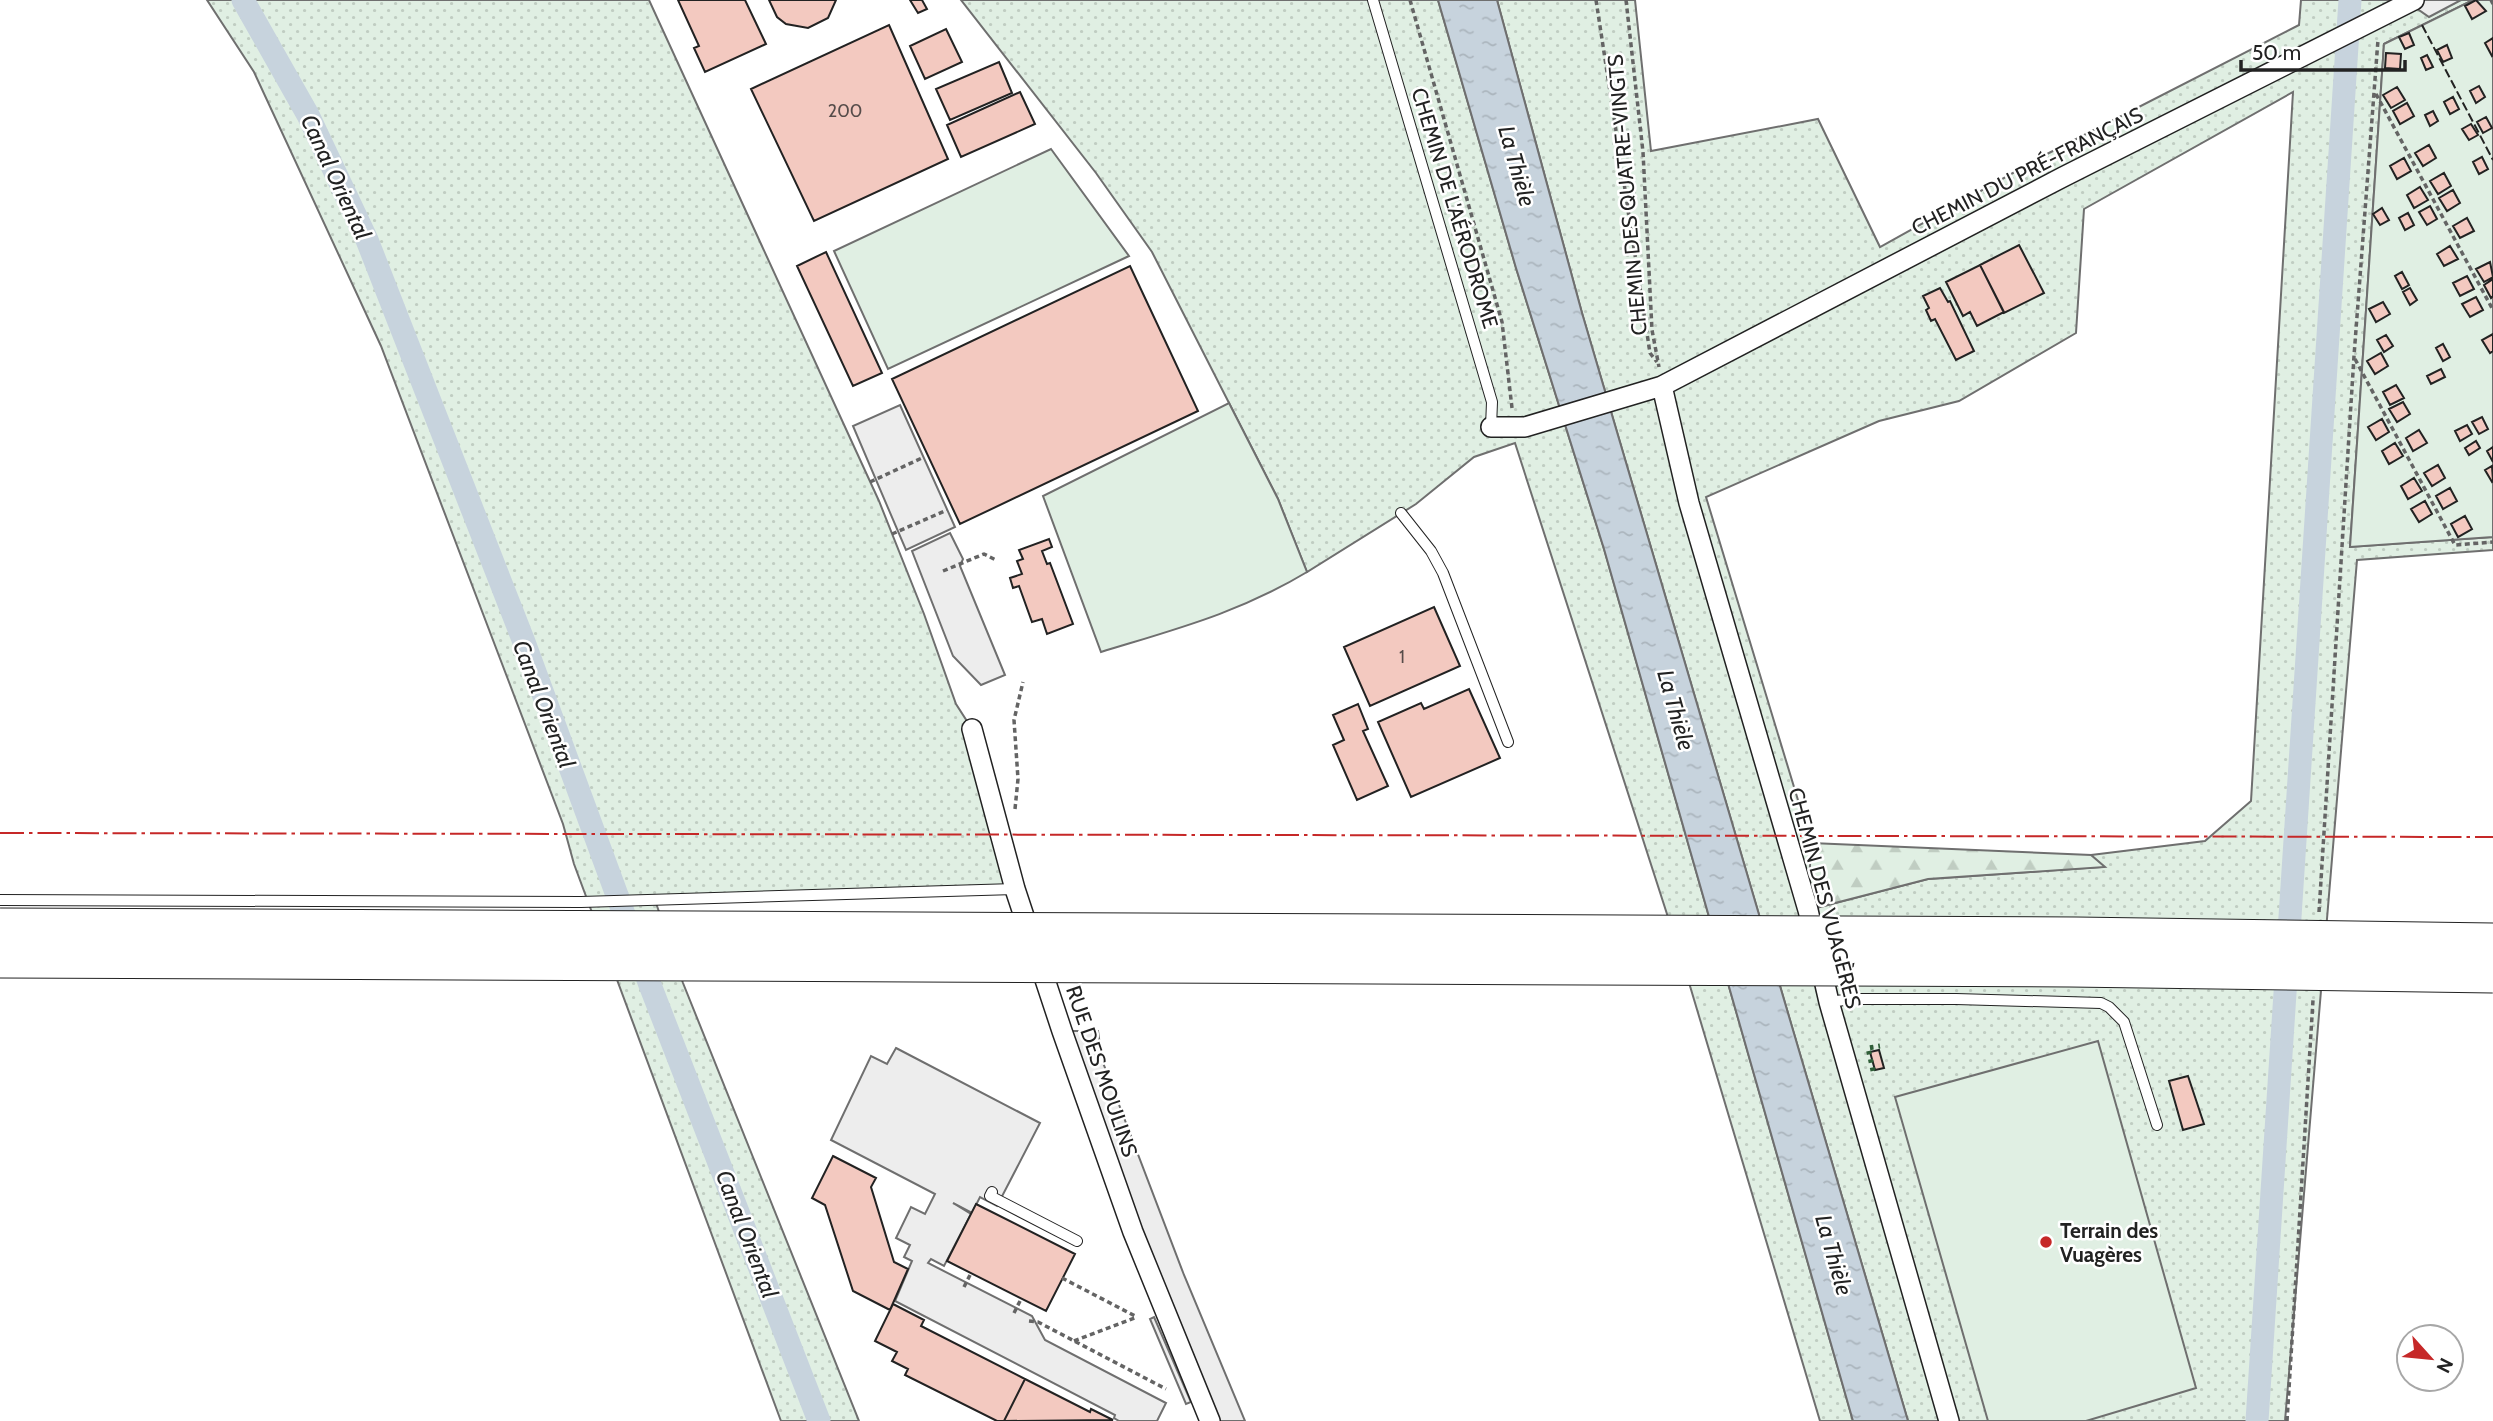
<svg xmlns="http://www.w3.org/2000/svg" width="2493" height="1421" font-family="Cabin,sans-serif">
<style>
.grass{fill:url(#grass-dots);stroke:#6f6f6f;stroke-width:2;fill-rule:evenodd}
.forest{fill:url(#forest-firs);stroke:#6f6f6f;stroke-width:2}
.green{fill:#e0efe3;stroke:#6f6f6f;stroke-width:2}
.parking{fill:#ededed;stroke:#6f6f6f;stroke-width:2}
.water{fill:url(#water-ripples);stroke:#6f6f6f;stroke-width:2}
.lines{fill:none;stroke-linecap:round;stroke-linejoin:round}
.canal{stroke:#c7d3dd;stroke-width:23}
.building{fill:#f3c9c0;stroke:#222;stroke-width:2}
.service-casing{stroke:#222;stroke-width:12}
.minor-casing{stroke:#222;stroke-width:22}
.path{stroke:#646464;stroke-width:3.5;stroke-dasharray:5 3.5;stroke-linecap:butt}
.service{stroke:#fff;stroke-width:10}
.minor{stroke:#fff;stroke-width:19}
.motorway-bridge-casing{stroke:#222;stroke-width:39;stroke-linecap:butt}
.motorway-bridge{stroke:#fff;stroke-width:37}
.hedge{stroke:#2f5e38;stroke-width:5;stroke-dasharray:3.5 5;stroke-linecap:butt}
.fence{stroke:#222;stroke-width:2;stroke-dasharray:9 3.5;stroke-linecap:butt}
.power{stroke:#c62828;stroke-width:2;stroke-dasharray:24 5 3.5 5;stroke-linecap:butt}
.poi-dot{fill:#c62828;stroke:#fff;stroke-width:2.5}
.labels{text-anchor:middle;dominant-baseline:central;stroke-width:5;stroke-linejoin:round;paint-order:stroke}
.number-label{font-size:18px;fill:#564c4a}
.street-label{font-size:21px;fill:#222;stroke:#fff}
.poi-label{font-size:21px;font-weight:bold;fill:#222;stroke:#fff;text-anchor:start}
.water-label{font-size:23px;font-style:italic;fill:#222;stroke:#fff}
</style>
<defs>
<pattern id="grass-dots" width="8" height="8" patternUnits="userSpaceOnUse" patternTransform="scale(1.75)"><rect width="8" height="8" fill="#e0efe3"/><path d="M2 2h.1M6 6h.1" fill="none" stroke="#c0cdc2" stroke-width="1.8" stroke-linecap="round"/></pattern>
<pattern id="forest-firs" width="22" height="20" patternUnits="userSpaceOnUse" patternTransform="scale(1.75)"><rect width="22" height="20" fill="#e0efe3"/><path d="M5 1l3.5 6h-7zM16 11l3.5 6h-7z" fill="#c0cdc2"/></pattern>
<pattern id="water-ripples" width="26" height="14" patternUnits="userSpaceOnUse" patternTransform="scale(1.75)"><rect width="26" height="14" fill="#c7d3dd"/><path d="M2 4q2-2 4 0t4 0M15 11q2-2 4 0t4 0" fill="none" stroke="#abb5bd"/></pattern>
</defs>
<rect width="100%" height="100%" fill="#fff"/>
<path class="grass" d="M207 0H649L879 501 924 614 956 704 972 729 1015 889 655 900 683 983 859 1421H781L574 864 563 824 381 346 254 72Z
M961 0H1438L1516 268 1604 549 1853 1421H1820L1687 976 1515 443 1474 457 1416 504 1307 572 1278 499 1152 252 1096 173Z
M1497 0H1635L1651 151 1818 119 1880 247 2047 154 2299 25 2301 0H2473L2384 44 2350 547 2493 537V550L2357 560 2285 1421H1908L1582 313ZM2293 92 2251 801 2205 841 2091 855 2103 867 1928 879 1809 910 1811 843 1706 497 1879 421 1959 401 2076 333 2084 209Z"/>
<path class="forest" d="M1811 843 2091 855 2105 867 1928 879 1808 910Z"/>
<path class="green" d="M2473 0H2493V537L2350 547 2384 44Z
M1051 149 1129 256 888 369 834 251Z
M1229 403 1278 499 1307 572C1239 613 1176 629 1101 652L1043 496Z
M2098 1041 2196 1388 2086 1421H1988L1895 1097Z"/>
<path class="parking" d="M2414 0H2461L2429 17 2409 3Z
M900 405 955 527 906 550 853 426Z
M950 533 963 559 960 566 1005 675 981 685 953 656 912 551Z
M1062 1031H1098L1102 1060 1184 1275 1245 1421H1210Z
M896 1048 1040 1123 997 1206 980 1197 972 1213 953 1203 971 1214 944 1266 931 1259 928 1263 1032 1316 1045 1340 1166 1403 1157 1421H1119L1114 1418 1115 1415 895 1301 912 1261 904 1257 910 1245 896 1238 911 1207 925 1214 935 1194 831 1140 871 1056 887 1064Z
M1154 1317 1191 1402 1186 1404 1150 1319Z"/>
<path class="water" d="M1438 0H1497L1582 313 1908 1421H1853L1604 549 1516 268Z"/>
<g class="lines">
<path class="canal" d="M243 0 308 115 367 240 524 642 650 985 819 1421
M2257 1421 2350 0"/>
</g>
<path class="building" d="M678 0H745L766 44 705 72 694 48 699 46Z
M769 0H836L828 18 808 28 786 24 777 17Z
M910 0H922L927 9 918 13Z
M2476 0 2486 11 2472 19 2465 6Z
M889 25 948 159 814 221 751 89Z
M946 29 962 62 925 79 910 46Z
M2409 33 2414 45 2405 49 2399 37Z
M2493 38V55L2492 56 2485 43Z
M2447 45 2452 58 2443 62 2437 50Z
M2386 53 2401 54 2400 69 2385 68Z
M2427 55 2433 67 2426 70 2421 58Z
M999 62 1012 93 950 120 936 89Z
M2479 86 2485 97 2476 103 2470 91Z
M2397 87 2405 100 2391 108 2383 95Z
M1020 92 1035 124 961 157 947 125Z
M2453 97 2459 109 2450 114 2444 102Z
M2407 103 2414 116 2400 124 2393 111Z
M2433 111 2438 121 2430 126 2425 115Z
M2486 117 2492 128 2483 133 2477 122Z
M2471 124 2478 135 2469 140 2462 129Z
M2429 145 2436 158 2423 166 2415 153Z
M2482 157 2488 169 2479 174 2473 162Z
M2404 158 2411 171 2397 179 2390 166Z
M2444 173 2451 186 2438 194 2430 181Z
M2420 187 2428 200 2414 208 2407 195Z
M2453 190 2460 203 2447 211 2439 198Z
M2430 206 2437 219 2427 225 2419 212Z
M2382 208 2389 220 2380 225 2373 214Z
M2408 213 2414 225 2405 230 2399 218Z
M2467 218 2474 231 2460 238 2453 226Z
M2019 245 2044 293 2004 313 1980 265Z
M2450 246 2458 259 2444 266 2437 254Z
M826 252 882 373 853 386 797 266Z
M2490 262 2493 277 2484 282 2476 269Z
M1980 265 2004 312 1977 326 1970 312 1963 316 1946 282Z
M1130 266 1198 411 960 524 892 379Z
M2402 272 2409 285 2402 289 2395 276Z
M2467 276 2474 289 2460 296 2453 283Z
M2493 279V296L2491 298 2484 285Z
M1940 288 1948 302 1950 301 1974 351 1956 360 1935 319 1931 321 1926 310 1929 308 1923 296Z
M2410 288 2417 300 2410 305 2403 292Z
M2476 297 2483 310 2470 317 2462 304Z
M2383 302 2390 314 2376 322 2369 309Z
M2493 334V351L2490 353 2482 340Z
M2386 335 2393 346 2384 352 2377 340Z
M2443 344 2450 357 2443 361 2436 348Z
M2381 353 2388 366 2375 374 2367 361Z
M2441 369 2445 377 2431 384 2427 376Z
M2396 385 2404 398 2390 405 2383 392Z
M2403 402 2410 414 2397 422 2389 409Z
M2482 417 2488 429 2479 434 2472 422Z
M2382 419 2389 432 2376 440 2368 427Z
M2467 425 2472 434 2460 441 2455 431Z
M2419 430 2427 443 2413 451 2406 438Z
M2476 441 2480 448 2469 455 2465 448Z
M2395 443 2403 456 2389 464 2382 451Z
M2493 447V462L2487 451Z
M2438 465 2445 478 2432 486 2424 473Z
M2492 466 2493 481 2492 482 2485 470Z
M2414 478 2422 491 2408 499 2401 486Z
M2450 488 2457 501 2443 509 2436 496Z
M2425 501 2432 514 2419 522 2411 509Z
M2465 516 2472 529 2458 537 2451 524Z
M1049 539 1052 547 1042 551 1047 564 1050 563 1073 624 1047 634 1042 619 1032 622 1019 586 1013 588 1010 578 1022 574 1017 561 1023 559 1019 550Z
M1434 607 1460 666 1370 706 1344 647Z
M1469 689 1500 758 1411 797 1378 722 1421 703 1424 709Z
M1358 704 1368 729 1363 731 1388 786 1357 800 1333 745 1344 740 1333 715Z
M1879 1050 1884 1068 1875 1070 1870 1052Z
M2188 1076 2204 1124 2183 1130 2169 1081Z
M833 1156 876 1178 871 1187 894 1262 908 1269 890 1310 853 1291 825 1205 812 1198Z
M976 1204 1075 1254 1046 1311 947 1261Z
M893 1304 924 1320 921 1326 1025 1379 1004 1421H997L905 1375 908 1369 892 1361 897 1352 875 1341Z
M1025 1379 1090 1412 1091 1409 1113 1420 1004 1421Z"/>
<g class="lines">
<g class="service-casing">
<path id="service" d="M1373 0 1492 402 1491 427
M1401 513 1431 551 1443 573 1508 742
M0 900 581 902 1015 889
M1829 1002 1852 999H1956L2101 1003 2109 1007 2124 1022 2157 1125
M992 1192 990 1196 1077 1241"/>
</g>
<g class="minor-casing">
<path id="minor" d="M1662 386 1689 503 1808 910 1829 1002 1949 1421
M1491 427H1525L1662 386 2063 177 2414 0
M972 729 1015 889 1062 1031 1133 1232 1210 1421"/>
</g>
<path class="path" d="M1410 0 1502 322 1512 408
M1596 0 1650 353 1657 362
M1626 0 1643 152 1652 330 1659 367
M2491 0 2493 4
M2376 94 2493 310
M2355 359 2455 545 2493 542
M870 482 924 457
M892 534 947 510
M943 571 984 554 996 560
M1015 809 1018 779 1014 720 1023 682
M2319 912 2354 356 2378 40
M1062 1278 1137 1317
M964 1287 971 1273
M1014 1313 1021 1299
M1029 1321 1038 1322 1166 1389
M1074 1341 1137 1317
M2287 1421 2313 1000"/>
<use href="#service" class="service"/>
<use href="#minor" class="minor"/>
<g class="motorway-bridge-casing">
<path id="motorway-bridge" d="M0 927 2076 936 2493 942
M0 959 2070 968 2493 974"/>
</g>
<use href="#motorway-bridge" class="motorway-bridge"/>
<path class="hedge" d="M1873 1071 1868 1048 1880 1046"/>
<path class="fence" d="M2422 25 2493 160"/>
<path class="power" d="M0 833 2493 837"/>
</g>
<circle class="poi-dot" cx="2046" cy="1242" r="7"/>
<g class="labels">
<g class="number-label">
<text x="845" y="111">200</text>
<text x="1402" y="657">1</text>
</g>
<g class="street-label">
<text transform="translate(2027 171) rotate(-27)">CHEMIN DU PRÉ-FRANÇAIS</text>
<text transform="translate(1627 195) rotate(-95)">CHEMIN DES QUATRE-VINGTS</text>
<text transform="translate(1455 208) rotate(73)">CHEMIN DE L'AÉRODROME</text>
<text transform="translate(1825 898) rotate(75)">CHEMIN DES VUAGÈRES</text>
<text transform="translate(1102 1071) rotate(71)">RUE DES MOULINS</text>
</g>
<g class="poi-label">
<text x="2060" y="1230">Terrain des<tspan x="2060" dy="24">Vuagères</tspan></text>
</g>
<g class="water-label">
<text transform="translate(1517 166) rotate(74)">La Thièle</text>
<text transform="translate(336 177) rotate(65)">Canal Oriental</text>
<text transform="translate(544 704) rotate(69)">Canal Oriental</text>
<text transform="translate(1676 710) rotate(74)">La Thièle</text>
<text transform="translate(747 1234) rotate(69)">Canal Oriental</text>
<text transform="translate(1834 1255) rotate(74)">La Thièle</text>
</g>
</g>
<g transform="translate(2430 1358) rotate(117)"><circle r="33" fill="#ffffff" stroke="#a7a7a7" stroke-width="2"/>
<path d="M0-5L12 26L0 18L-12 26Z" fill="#c62828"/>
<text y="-10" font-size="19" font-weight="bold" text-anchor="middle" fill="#222222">N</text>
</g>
<path d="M2241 60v10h164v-10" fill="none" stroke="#222222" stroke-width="3.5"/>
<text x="2252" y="60" font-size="21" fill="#222222" stroke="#ffffff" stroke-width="5" paint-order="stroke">50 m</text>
</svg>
